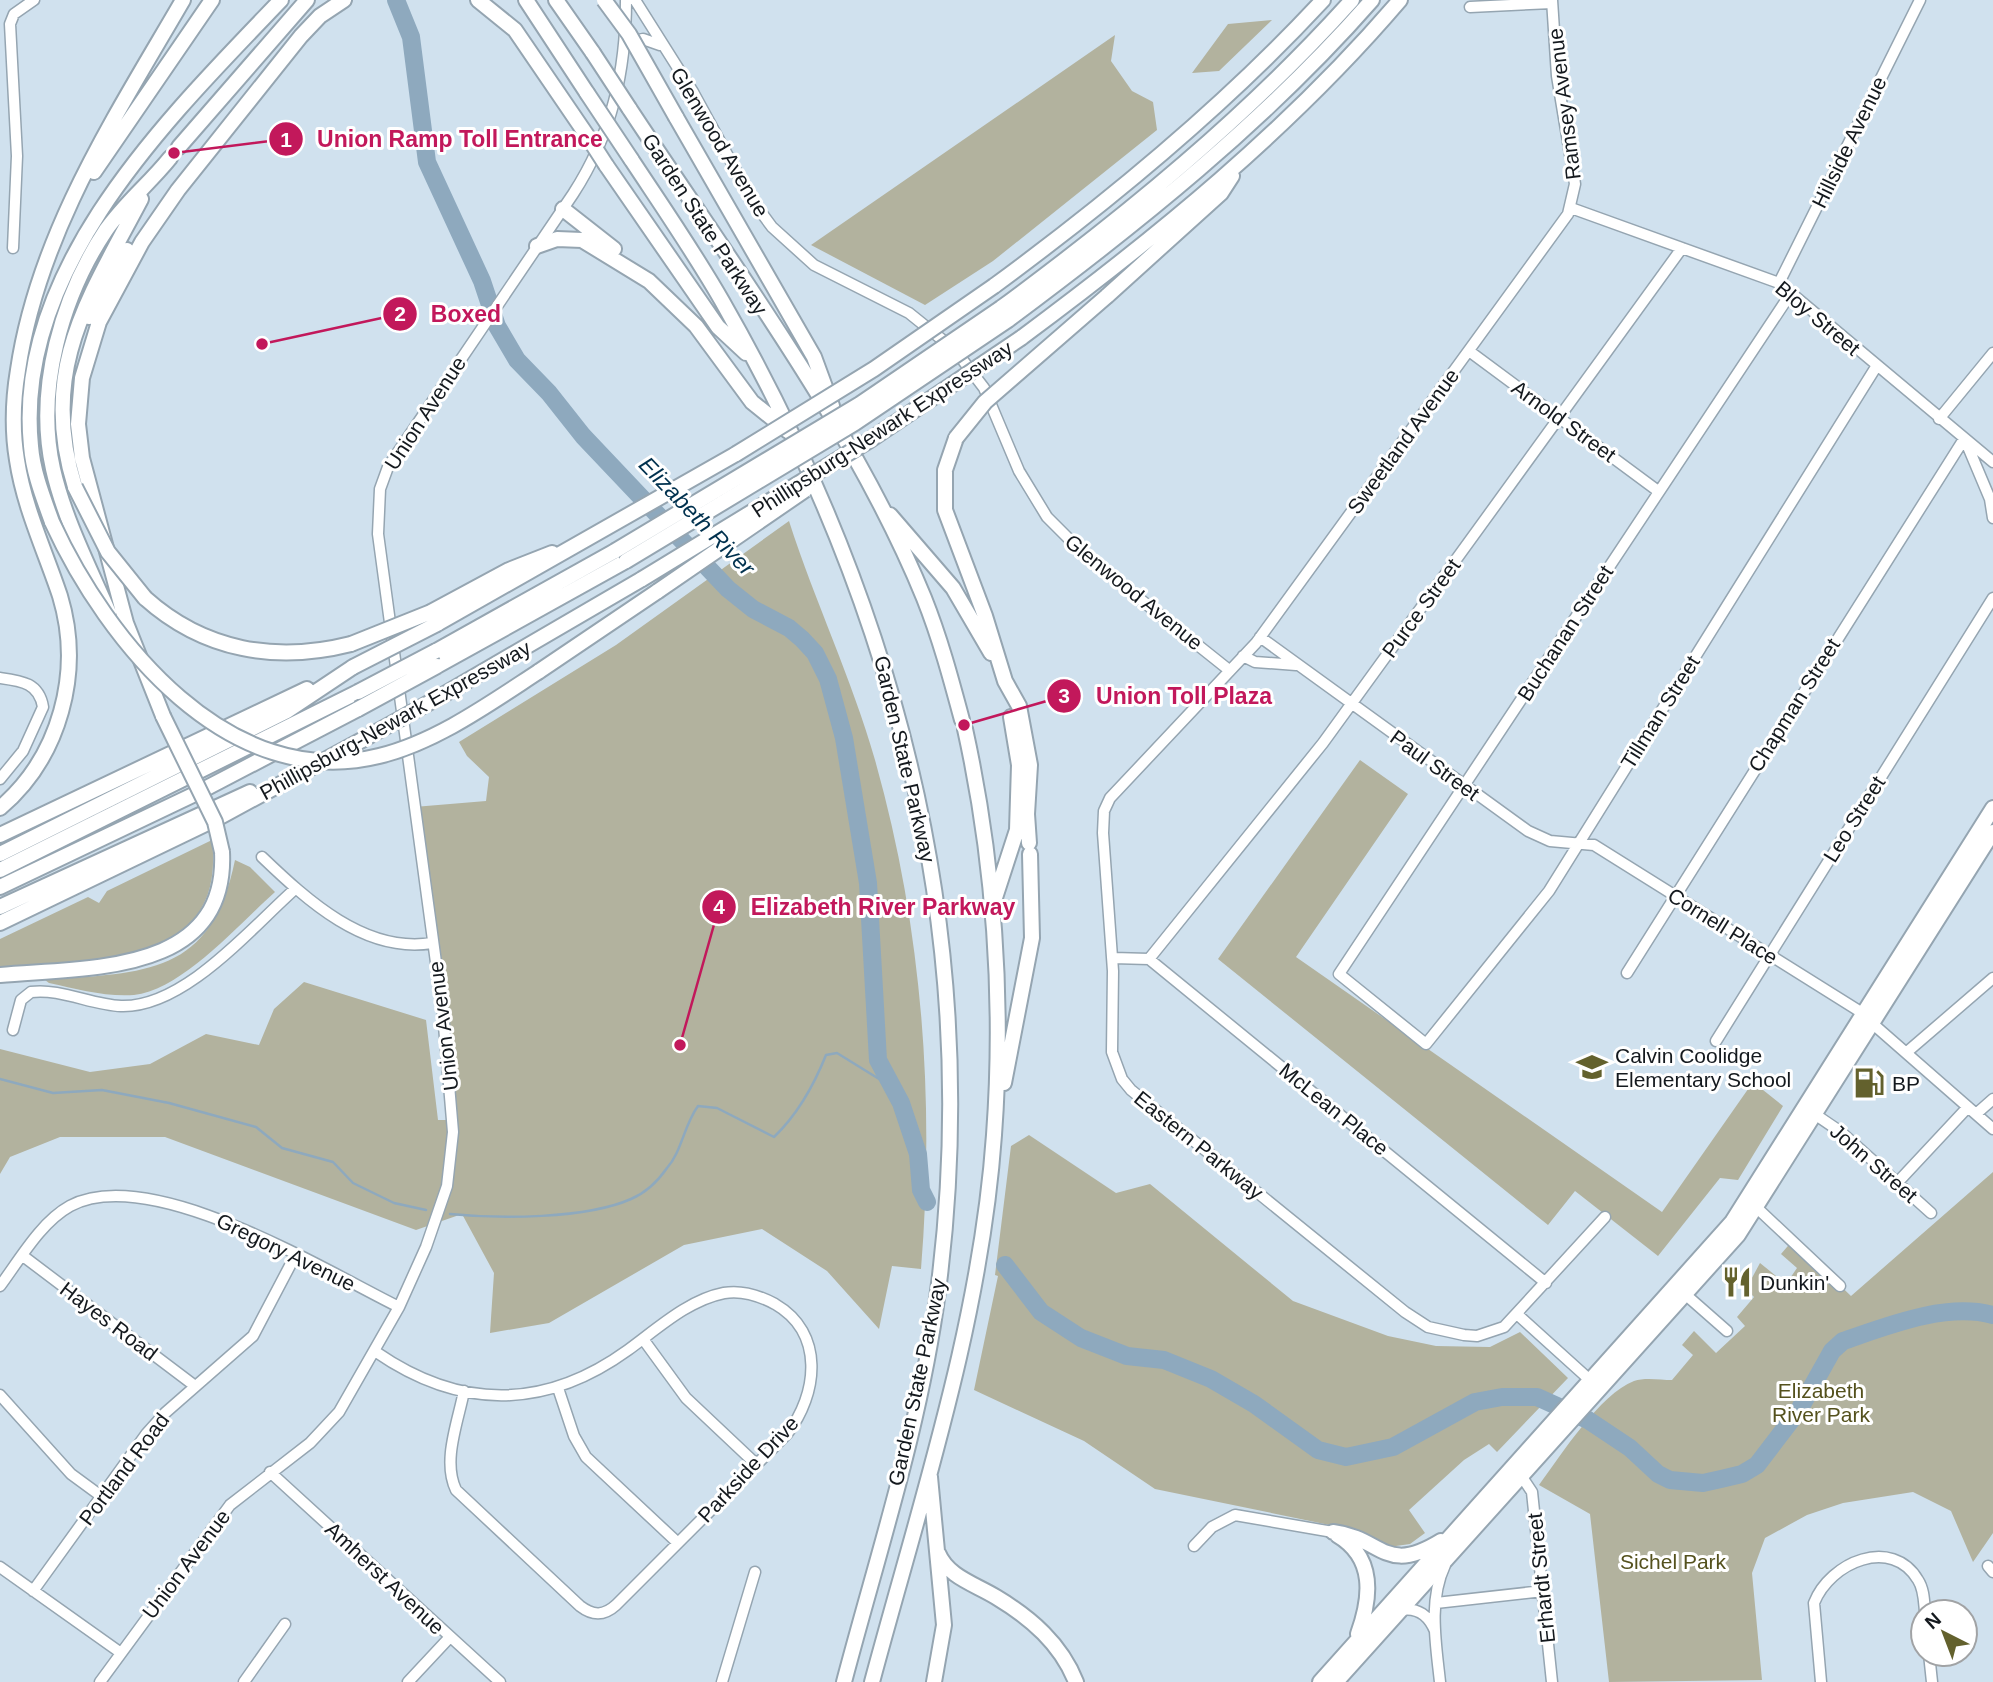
<svg xmlns="http://www.w3.org/2000/svg" width="1993" height="1682" font-family="Helvetica,sans-serif">
<style>
.green{fill:#b2b29e}
.lines{fill:none;stroke-linecap:round;stroke-linejoin:round}
.stream{stroke:#8ea9be;stroke-width:2.5}
.river{stroke:#8ea9be;stroke-width:18}
.minor-casing{stroke:#95a5b1;stroke-width:13}
.highway-casing{stroke:#95a5b1;stroke-width:18}
.minor{stroke:#fff;stroke-width:10}
.highway{stroke:#fff;stroke-width:14}
.highway-bridge-casing{stroke:#95a5b1;stroke-width:18;stroke-linecap:butt}
.highway-bridge{stroke:#fff;stroke-width:14}
.labels{text-anchor:middle;dominant-baseline:central;stroke-width:6;stroke-linejoin:round;paint-order:stroke}
.street-label{font-size:21px;fill:#14191e;stroke:#fff}
.poi-label{font-size:21px;fill:#14191e;stroke:#fff;text-anchor:start}
.park-label{font-size:21px;fill:#54511d;stroke:#fff}
.water-label{font-size:23px;font-style:italic;fill:#00314e;stroke:#fff}
.leader{fill:none;stroke:#c2185b;stroke-width:2.5}
.callout-dot{fill:#c2185b;stroke:#fff;stroke-width:2.5}
.mark-label{font-size:21px;text-anchor:middle;font-weight:bold;fill:#fff}
.callout-label{font-size:23px;text-anchor:middle;font-weight:bold;fill:#c2185b;stroke:#fff;stroke-width:6;stroke-linejoin:round;paint-order:stroke}
</style>
<rect width="100%" height="100%" fill="#d0e1ee"/>
<path class="green" d="M1272 20 1219 71 1192 73 1228 24Z
M1115 35 1111 61 1132 91 1153 102 1157 130 993 261 925 305 811 245Z
M789 521C815 602 852 679 875 760 922 926 935 1097 921 1269L892 1266 879 1329 827 1271 762 1229 684 1245 549 1323 490 1333 494 1273 462 1214 416 1230 165 1137H60L10 1157 0 1174V1049L90 1072 150 1064 206 1034 259 1045 274 1009 304 982 426 1020 438 1120H452L414 807 486 801 489 777 467 756 459 742 616 645Z
M1360 760 1408 794 1296 957 1662 1212 1753 1082 1783 1106 1738 1180 1720 1178 1658 1256 1575 1191 1548 1225 1218 959Z
M212 840C227 970 91 959 0 968V939L88 897 99 903 107 891Z
M235 860 250 867 275 892C239 924 182 990 134 995 105 997 77 989 49 983L45 980C146 972 211 976 235 860Z
M1029 1135 1116 1193 1150 1184 1293 1301 1388 1336 1436 1346 1490 1347 1520 1332 1568 1378 1497 1452 1489 1444 1464 1460 1409 1510 1425 1533 1410 1544 1389 1547 1349 1529 1155 1489 1084 1441 974 1390 998 1276 995 1275 1011 1146Z
M1993 1172V1533L1973 1562 1951 1511 1913 1492 1843 1503 1807 1515 1765 1538 1752 1573 1762 1680 1609 1682 1590 1514 1539 1485C1561 1455 1600 1394 1634 1381 1645 1377 1661 1380 1672 1380L1693 1355 1682 1345 1694 1331 1716 1353 1745 1326 1737 1317 1754 1297 1746 1289 1760 1263 1786 1284 1797 1268 1781 1254 1793 1240 1851 1296Z"/>
<g class="lines">
<path class="stream" d="M0 1079 53 1093 102 1090 169 1103 256 1127 282 1148 333 1162 353 1183 394 1203 426 1210
M450 1214C499 1219 586 1219 631 1199 645 1193 658 1181 667 1168 682 1151 684 1125 698 1106L717 1108 774 1137C798 1114 814 1085 826 1055L837 1053 892 1087"/>
<path class="river" d="M396 0 411 37 427 162 482 281 497 326 517 360 549 393 583 436 728 589 753 609 789 628 802 639 815 653 828 679 844 738 868 883 878 1060 901 1103 918 1154 921 1190 927 1202
M1005 1265 1041 1312 1081 1338 1127 1356 1164 1360 1211 1379 1254 1404 1318 1450 1346 1457 1393 1447 1475 1402 1502 1397H1537L1588 1420 1630 1448 1658 1474 1670 1480 1703 1483 1721 1479 1742 1474 1757 1465 1799 1410 1832 1351 1843 1341C1887 1326 1946 1302 1993 1315"/>
<g class="minor-casing">
<path id="minor" d="M635 0 693 92 752 200 772 227 814 265 909 313 955 350 984 388 1019 471 1047 517 1086 556 1229 670
M1552 0 1557 76 1575 184 1568 214 1256 643 1110 798 1104 811 1103 833 1113 971 1112 1052 1122 1079 1131 1090 1405 1312 1428 1327 1464 1335 1477 1336 1504 1327 1605 1217
M1470 7 1552 3
M628 42 643 39 660 45
M1571 208 1779 283 1993 462
M13 248 17 156 10 24 14 14 34 0
M1779 283 1920 0
M1791 293 1339 974 1426 1044 1549 891 1876 367
M1469 351 1658 491
M1939 419 1993 353
M1966 442 1990 499 1993 518
M1260 637 1528 831 1550 841 1594 845 1864 1014
M1243 656 1255 662 1296 665
M0 678C22 681 39 683 43 707L23 751 0 779
M262 857C307 900 365 954 432 943
M1113 958 1149 959 1546 1283
M1149 959 1323 743 1682 248
M1627 973 1964 439
M1873 1024 1993 1129
M13 1030 21 1000 31 992C60 988 92 1005 121 1006 184 1008 250 929 295 889
M1716 1041 1993 598
M1907 1052 1993 978
M1976 1114 1993 1099
M1816 1115 1841 1132 1931 1213
M1897 1183 1968 1107
M1757 1208 1840 1286
M23 1256 195 1386
M0 1286C20 1259 41 1222 70 1206 150 1163 324 1270 399 1307
M1686 1295 1727 1331
M1518 1315 1591 1381
M643 1339 686 1398 756 1464
M376 1352C460 1410 545 1410 628 1350 657 1329 688 1300 724 1293 741 1290 760 1296 775 1304 825 1333 818 1394 787 1434L616 1605C604 1616 593 1616 580 1606L456 1490C442 1461 458 1422 464 1391
M558 1388 574 1436 586 1457 678 1543
M0 1395 71 1474 101 1496
M270 1472 500 1682
M1522 1477 1532 1492 1552 1682
M1194 1546 1212 1527 1235 1515 1333 1532
M1988 1566 1993 1572
M0 1567 121 1653
M33 1591 147 1433 165 1413 253 1336 295 1256
M1436 1603 1543 1591
M1401 1610C1418 1607 1429 1616 1435 1631
M1929 1654 1932 1682
M100 1682 230 1505 310 1443 339 1412 399 1307 426 1247 447 1186 453 1132 443 1014 378 534 380 489 388 467 573 194C612 134 626 71 626 0
M244 1682 285 1624
M408 1682 450 1637
M722 1682 755 1572
M1440 1682C1436 1644 1428 1601 1445 1565
M1821 1682 1814 1603C1830 1562 1892 1536 1918 1580 1924 1589 1924 1601 1925 1612"/>
</g>
<g class="highway-casing">
<path id="highway" d="M478 0 515 30 588 137
M526 0 587 93
M556 0 593 53
M629 108C731 263 854 427 924 598 940 638 951 679 962 720
M676 117 814 357 832 406
M179 147 307 0
M631 159C662 206 694 252 722 301 897 607 984 938 938 1291 921 1423 878 1553 844 1682
M606 165 718 327 746 353
M94 172 212 0
M563 209 614 249
M537 246 557 239 582 240 649 281 696 326 752 402 788 431
M994 286C1111 200 1224 107 1323 0
M1107 296 1221 193 1232 176
M1001 308C1127 215 1248 116 1352 0
M89 317 127 250
M1008 320C1137 224 1265 122 1372 0
M1021 338C1157 237 1290 129 1400 0
M956 438 945 470V510L985 616 1005 681 1019 706 1030 765 1027 814 1029 843
M75 487C38 370 89 298 141 199
M890 515 953 588 991 653
M52 522C43 497 33 472 31 446 13 269 169 117 281 0
M145 598C204 651 276 663 351 644
M431 612 509 570 552 553
M109 613C89 567 64 518 53 469 35 389 62 296 106 230 124 204 150 183 170 158
M437 624 736 454
M436 651 615 551
M437 666 626 561
M538 672 658 591
M443 695 642 579
M163 716 126 623 82 458 78 424 82 378 99 322 142 242 178 190 301 36 320 16 344 0
M0 808C60 757 83 672 60 596 45 551 24 507 17 460 12 430 13 400 18 370 38 234 115 117 183 0
M0 835 307 689
M0 854 287 711 353 667
M0 870 358 692
M0 887 195 794 358 709
M0 907 250 792
M992 907 1017 830 1019 765 1011 717
M0 923 216 819 362 740
M0 975C85 967 228 976 222 852
M1004 1083 1032 938 1030 854
M930 1477 944 1625 934 1682
M1333 1532C1383 1538 1384 1576 1441 1541
M1337 1535C1376 1558 1371 1598 1358 1634
M938 1553C948 1577 975 1584 996 1597 1031 1618 1061 1644 1076 1682
M872 1682C920 1503 981 1321 994 1135 1004 1001 994 860 965 729
M1320 1682 1732 1222 1993 808
M1336 1682 1738 1235 1993 832"/>
</g>
<use href="#minor" class="minor"/>
<use href="#highway" class="highway"/>
<g class="highway-bridge-casing">
<path id="highway-bridge" d="M604 0 629 34 676 117
M593 53 629 108
M587 93 631 159
M588 137 606 165
M956 438 985 402 1107 296
M736 454 874 369 994 286
M75 487 108 552 145 598
M52 522C107 642 229 793 379 756 436 742 489 704 538 672
M615 551 860 404 1001 308
M626 561 855 423 1008 320
M642 579 870 440 1021 338
M658 591 805 490
M351 644 431 612
M353 667 437 624
M358 692 436 651
M358 709 437 666
M163 716 215 822 222 852
M362 740 443 695"/>
</g>
<use href="#highway-bridge" class="highway-bridge"/>
</g>
<defs>
<g id="school-bare" transform="scale(2.415)"><path d="M0-5L7-2L0 1L-7-2ZM-4 1L0 2.5L4 1V4Q0 6-4 4Z" fill="#63612d" stroke="#fff" stroke-width="2.5" paint-order="stroke"/></g>
<g id="fuel-bare" transform="scale(2.415)"><path d="M-5.5-6h7V0h2V4h1.3V-2.5L3-4.5l.8-.8L6-3V5H2.5V1h-1V6h-7ZM-4.2-4.7v3.2H.2V-4.7Z" fill="#63612d" stroke="#fff" stroke-width="2.5" paint-order="stroke"/></g>
<g id="restaurant-bare" transform="scale(2.415)"><path d="M-5-6h1v4h1v-4h1v4h1v-4h1v5L-1.5 .5V6h-2V.5L-5-1ZM5-6V6H3V1.5H1.5Q1.5-4 5-6Z" fill="#63612d" stroke="#fff" stroke-width="2.5" paint-order="stroke"/></g>
</defs>
<g fill-rule="evenodd">
<use href="#school-bare" x="1592" y="1067"/>
<use href="#fuel-bare" x="1869" y="1083"/>
<use href="#restaurant-bare" x="1737" y="1282"/>
</g>
<g class="labels">
<g class="street-label">
<text transform="translate(1564 104) rotate(-97)">Ramsey Avenue</text>
<text transform="translate(720 142) rotate(59)">Glenwood Avenue</text>
<text transform="translate(1849 142) rotate(-64)">Hillside Avenue</text>
<text transform="translate(705 224) rotate(57)">Garden State Parkway</text>
<text transform="translate(1818 318) rotate(40)">Bloy Street</text>
<text transform="translate(425 413) rotate(-57)">Union Avenue</text>
<text transform="translate(1564 421) rotate(36)">Arnold Street</text>
<text transform="translate(882 429) rotate(-33)">Phillipsburg-Newark Expressway</text>
<text transform="translate(1403 441) rotate(-54)">Sweetland Avenue</text>
<text transform="translate(1134 592) rotate(39)">Glenwood Avenue</text>
<text transform="translate(1421 608) rotate(-54)">Purce Street</text>
<text transform="translate(1565 633) rotate(-57)">Buchanan Street</text>
<text transform="translate(1794 705) rotate(-58)">Chapman Street</text>
<text transform="translate(1660 712) rotate(-58)">Tillman Street</text>
<text transform="translate(395 720) rotate(-29)">Phillipsburg-Newark Expressway</text>
<text transform="translate(905 759) rotate(77)">Garden State Parkway</text>
<text transform="translate(1435 765) rotate(36)">Paul Street</text>
<text transform="translate(1854 819) rotate(-58)">Leo Street</text>
<text transform="translate(1723 926) rotate(32)">Cornell Place</text>
<text transform="translate(443 1026) rotate(-97)">Union Avenue</text>
<text transform="translate(1334 1109) rotate(39)">McLean Place</text>
<text transform="translate(1199 1145) rotate(39)">Eastern Parkway</text>
<text transform="translate(1874 1163) rotate(41)">John Street</text>
<text transform="translate(286 1252) rotate(26)">Gregory Avenue</text>
<text transform="translate(109 1321) rotate(37)">Hayes Road</text>
<text transform="translate(917 1382) rotate(-78)">Garden State Parkway</text>
<text transform="translate(124 1469) rotate(-53)">Portland Road</text>
<text transform="translate(748 1469) rotate(-47)">Parkside Drive</text>
<text transform="translate(186 1564) rotate(-53)">Union Avenue</text>
<text transform="translate(385 1578) rotate(43)">Amherst Avenue</text>
<text transform="translate(1541 1578) rotate(-96)">Erhardt Street</text>
</g>
<g class="poi-label">
<text x="1615" y="1055">Calvin Coolidge<tspan x="1615" dy="24">Elementary School</tspan></text>
<text x="1892" y="1083">BP</text>
<text x="1760" y="1282">Dunkin'</text>
</g>
<g class="park-label">
<text x="1821" y="1390">Elizabeth<tspan x="1821" dy="24">River Park</tspan></text>
<text x="1673" y="1561">Sichel Park</text>
</g>
<g class="water-label">
<text transform="translate(697 516) rotate(46)">Elizabeth River</text>
</g>
</g>
<path class="leader" d="M174 153L286 139M262 344L400 314M964 725L1064 696M680 1045L719 907"/>
<g class="callout-dot">
<circle cx="174" cy="153" r="7"/>
<circle cx="262" cy="344" r="7"/>
<circle cx="964" cy="725" r="7"/>
<circle cx="680" cy="1045" r="7"/>
<circle cx="286" cy="139" r="18"/>
<circle cx="400" cy="314" r="18"/>
<circle cx="1064" cy="696" r="18"/>
<circle cx="719" cy="907" r="18"/>
</g>
<g class="mark-label">
<text x="286" y="147">1</text>
<text x="400" y="321">2</text>
<text x="1064" y="703">3</text>
<text x="719" y="914">4</text>
</g>
<g class="callout-label">
<text x="460" y="147">Union Ramp Toll Entrance</text>
<text x="466" y="322">Boxed</text>
<text x="1184" y="704">Union Toll Plaza</text>
<text x="883" y="915">Elizabeth River Parkway</text>
</g>
<g transform="translate(1944 1633) rotate(318)"><circle r="33" fill="#ffffff" stroke="#a1a3a5" stroke-width="2"/>
<path d="M0-5L12 26L0 18L-12 26Z" fill="#63612d"/>
<text y="-10" font-size="19" font-weight="bold" text-anchor="middle" fill="#14191e">N</text>
</g>
</svg>
